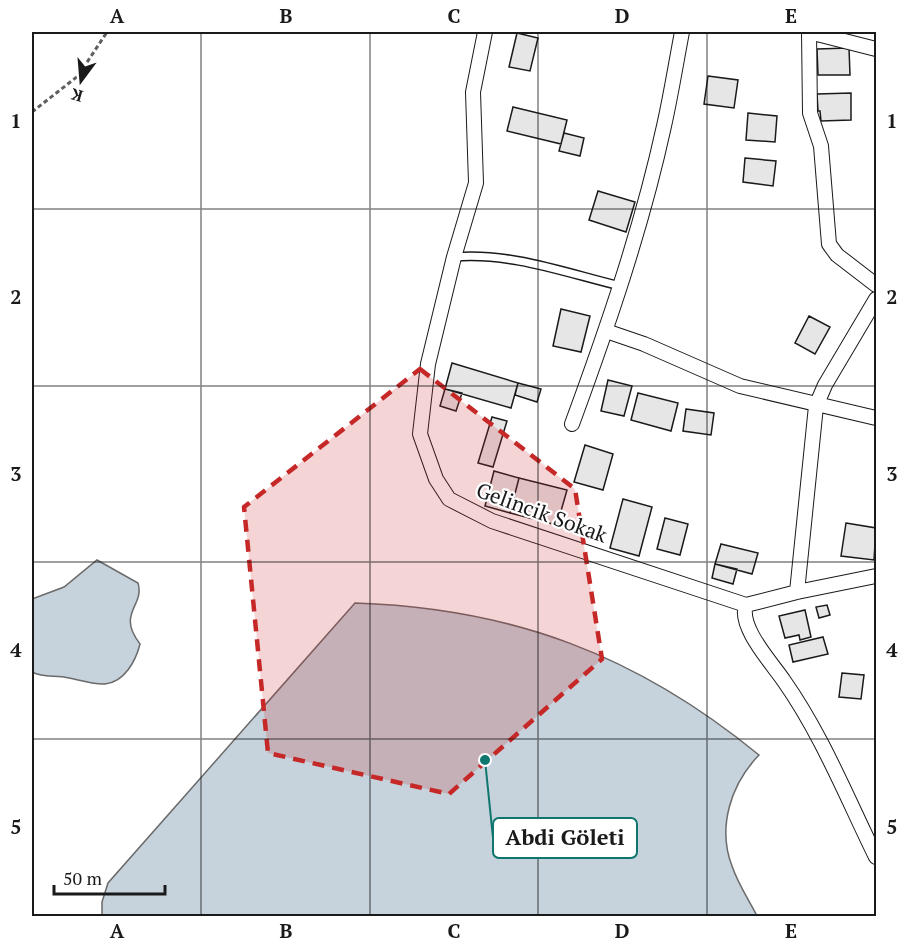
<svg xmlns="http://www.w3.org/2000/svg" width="908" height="948" font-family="'PT Serif',serif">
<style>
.water{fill:#c6d2dc;stroke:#6a6a6a;stroke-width:1.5}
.building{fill:#e6e6e6;stroke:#1a1a1a;stroke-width:1.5}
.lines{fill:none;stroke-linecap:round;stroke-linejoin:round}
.service-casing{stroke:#1a1a1a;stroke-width:10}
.minor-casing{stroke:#1a1a1a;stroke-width:16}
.path{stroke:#5f5f5f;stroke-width:3;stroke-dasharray:4.5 3;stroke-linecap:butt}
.service{stroke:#fff;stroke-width:7}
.minor{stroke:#fff;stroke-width:14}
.marked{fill:#c62828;fill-opacity:0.2;stroke:#c62828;stroke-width:4.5;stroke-dasharray:12 8;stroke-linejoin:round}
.grid{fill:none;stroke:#1a1a1a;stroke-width:1.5;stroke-opacity:0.55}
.labels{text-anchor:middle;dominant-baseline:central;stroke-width:4.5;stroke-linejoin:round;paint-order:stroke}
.street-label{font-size:21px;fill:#1a1a1a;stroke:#fff}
.leader{fill:none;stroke:#0f766e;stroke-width:2}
.callout-dot{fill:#0f766e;stroke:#fff;stroke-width:2}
.callout{fill:#fff;stroke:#0f766e;stroke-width:2}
.callout-label{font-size:22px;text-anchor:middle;font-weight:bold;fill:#1a1a1a}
.neatline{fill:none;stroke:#1a1a1a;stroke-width:2}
.grid-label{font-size:20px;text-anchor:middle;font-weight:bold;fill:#1a1a1a}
</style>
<rect width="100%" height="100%" fill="#fff"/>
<path class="water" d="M97 560 138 583C145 606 116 613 140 644 136 660 125 682 105 684 93 685 76 679 64 677 52 675 44 678 32 672V599L64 587Z
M355 603C512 608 637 655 759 755 731 784 717 827 732 866 738 884 749 900 757 916H102V902L108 883Z"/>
<path class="building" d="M517 33 538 38 530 71 509 67Z
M849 48 850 75H818L817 49Z
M708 76 738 80 734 108 704 104Z
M851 93V120L821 121 820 111H818L817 94Z
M513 107 567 120 561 144 507 131Z
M748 113 777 116 775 142 746 140Z
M564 133 584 138 580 156 559 151Z
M745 158 776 161 773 186 743 182Z
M598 191 635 202 626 232 589 220Z
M561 309 590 316 581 352 553 346Z
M809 316 830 327 815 354 795 343Z
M452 363 518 383 511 408 445 389Z
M608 380 632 386 624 416 601 411Z
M518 383 541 389 537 402 515 395Z
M445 389 462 393 456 411 440 406Z
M638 393 678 403 671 431 631 420Z
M686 409 714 413 711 435 683 431Z
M492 417 507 421 493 467 478 463Z
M585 445 613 454 603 490 574 482Z
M494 471 519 478 510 513 485 506Z
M519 478 567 490 557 525 510 513Z
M623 499 652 507 639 556 610 548Z
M665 518 688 524 680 555 657 549Z
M846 523 876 528 874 560 841 556Z
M721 544 758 553 752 574 715 564Z
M715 564 737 569 733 584 712 578Z
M827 605 830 615 819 618 816 607Z
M805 610 811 637 800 640 799 635 785 638 779 616Z
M823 637 828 654 793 662 789 645Z
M842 673 864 675 861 699 839 697Z"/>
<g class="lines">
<g class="service-casing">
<path id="service" d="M454 257C510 252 566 273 620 286"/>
</g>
<g class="minor-casing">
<path id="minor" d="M485 32 473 92 476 183 454 257 428 364 420 434 436 479 449 499 492 521 746 605 797 592 876 576
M876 49 809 32 810 113 821 146 829 244 837 255 876 285
M606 331 644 344 740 386 876 418
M572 424C608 326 642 227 664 126 671 95 676 63 682 32
M797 592 816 406 825 385 876 299
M746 605C738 627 772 663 784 681 822 735 847 798 876 857"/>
</g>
<path class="path" d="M32 112 78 76 107 32"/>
<use href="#service" class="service"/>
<use href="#minor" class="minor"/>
</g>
<path class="marked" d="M420 369 575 489 602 659 449 794 268 753 244 507Z"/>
<path class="grid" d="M201 32V916M370 32V916M538 32V916M707 32V916M32 209H876M32 386H876M32 562H876M32 739H876"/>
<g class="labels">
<g class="street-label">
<text transform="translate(542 512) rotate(20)">Gelincik Sokak</text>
</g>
</g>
<path class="leader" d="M485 760L493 838"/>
<circle class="callout-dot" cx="485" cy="760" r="6"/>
<rect class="callout" x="493" y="818" width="144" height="40" rx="6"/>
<g class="callout-label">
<text x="565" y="845">Abdi Göleti</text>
</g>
<rect width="908" height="948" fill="none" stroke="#ffffff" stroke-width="66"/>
<g transform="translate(81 81) rotate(196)" stroke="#ffffff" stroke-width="4.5" paint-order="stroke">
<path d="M0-4.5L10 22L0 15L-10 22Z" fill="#1a1a1a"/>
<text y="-9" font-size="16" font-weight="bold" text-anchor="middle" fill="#1a1a1a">K</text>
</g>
<path d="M54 885v9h111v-9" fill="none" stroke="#1a1a1a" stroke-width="3"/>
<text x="63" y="885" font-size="18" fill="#1a1a1a" stroke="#ffffff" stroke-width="4.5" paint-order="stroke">50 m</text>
<rect x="33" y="33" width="842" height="882" class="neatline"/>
<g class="grid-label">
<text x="117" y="23">A</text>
<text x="286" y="23">B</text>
<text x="454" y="23">C</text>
<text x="622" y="23">D</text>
<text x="791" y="23">E</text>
<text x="16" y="128">1</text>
<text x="892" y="128">1</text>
<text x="16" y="304">2</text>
<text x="892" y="304">2</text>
<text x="16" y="481">3</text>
<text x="892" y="481">3</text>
<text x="16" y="657">4</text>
<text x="892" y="657">4</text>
<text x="16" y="834">5</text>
<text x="892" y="834">5</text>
<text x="117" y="938">A</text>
<text x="286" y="938">B</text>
<text x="454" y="938">C</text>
<text x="622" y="938">D</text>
<text x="791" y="938">E</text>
</g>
</svg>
